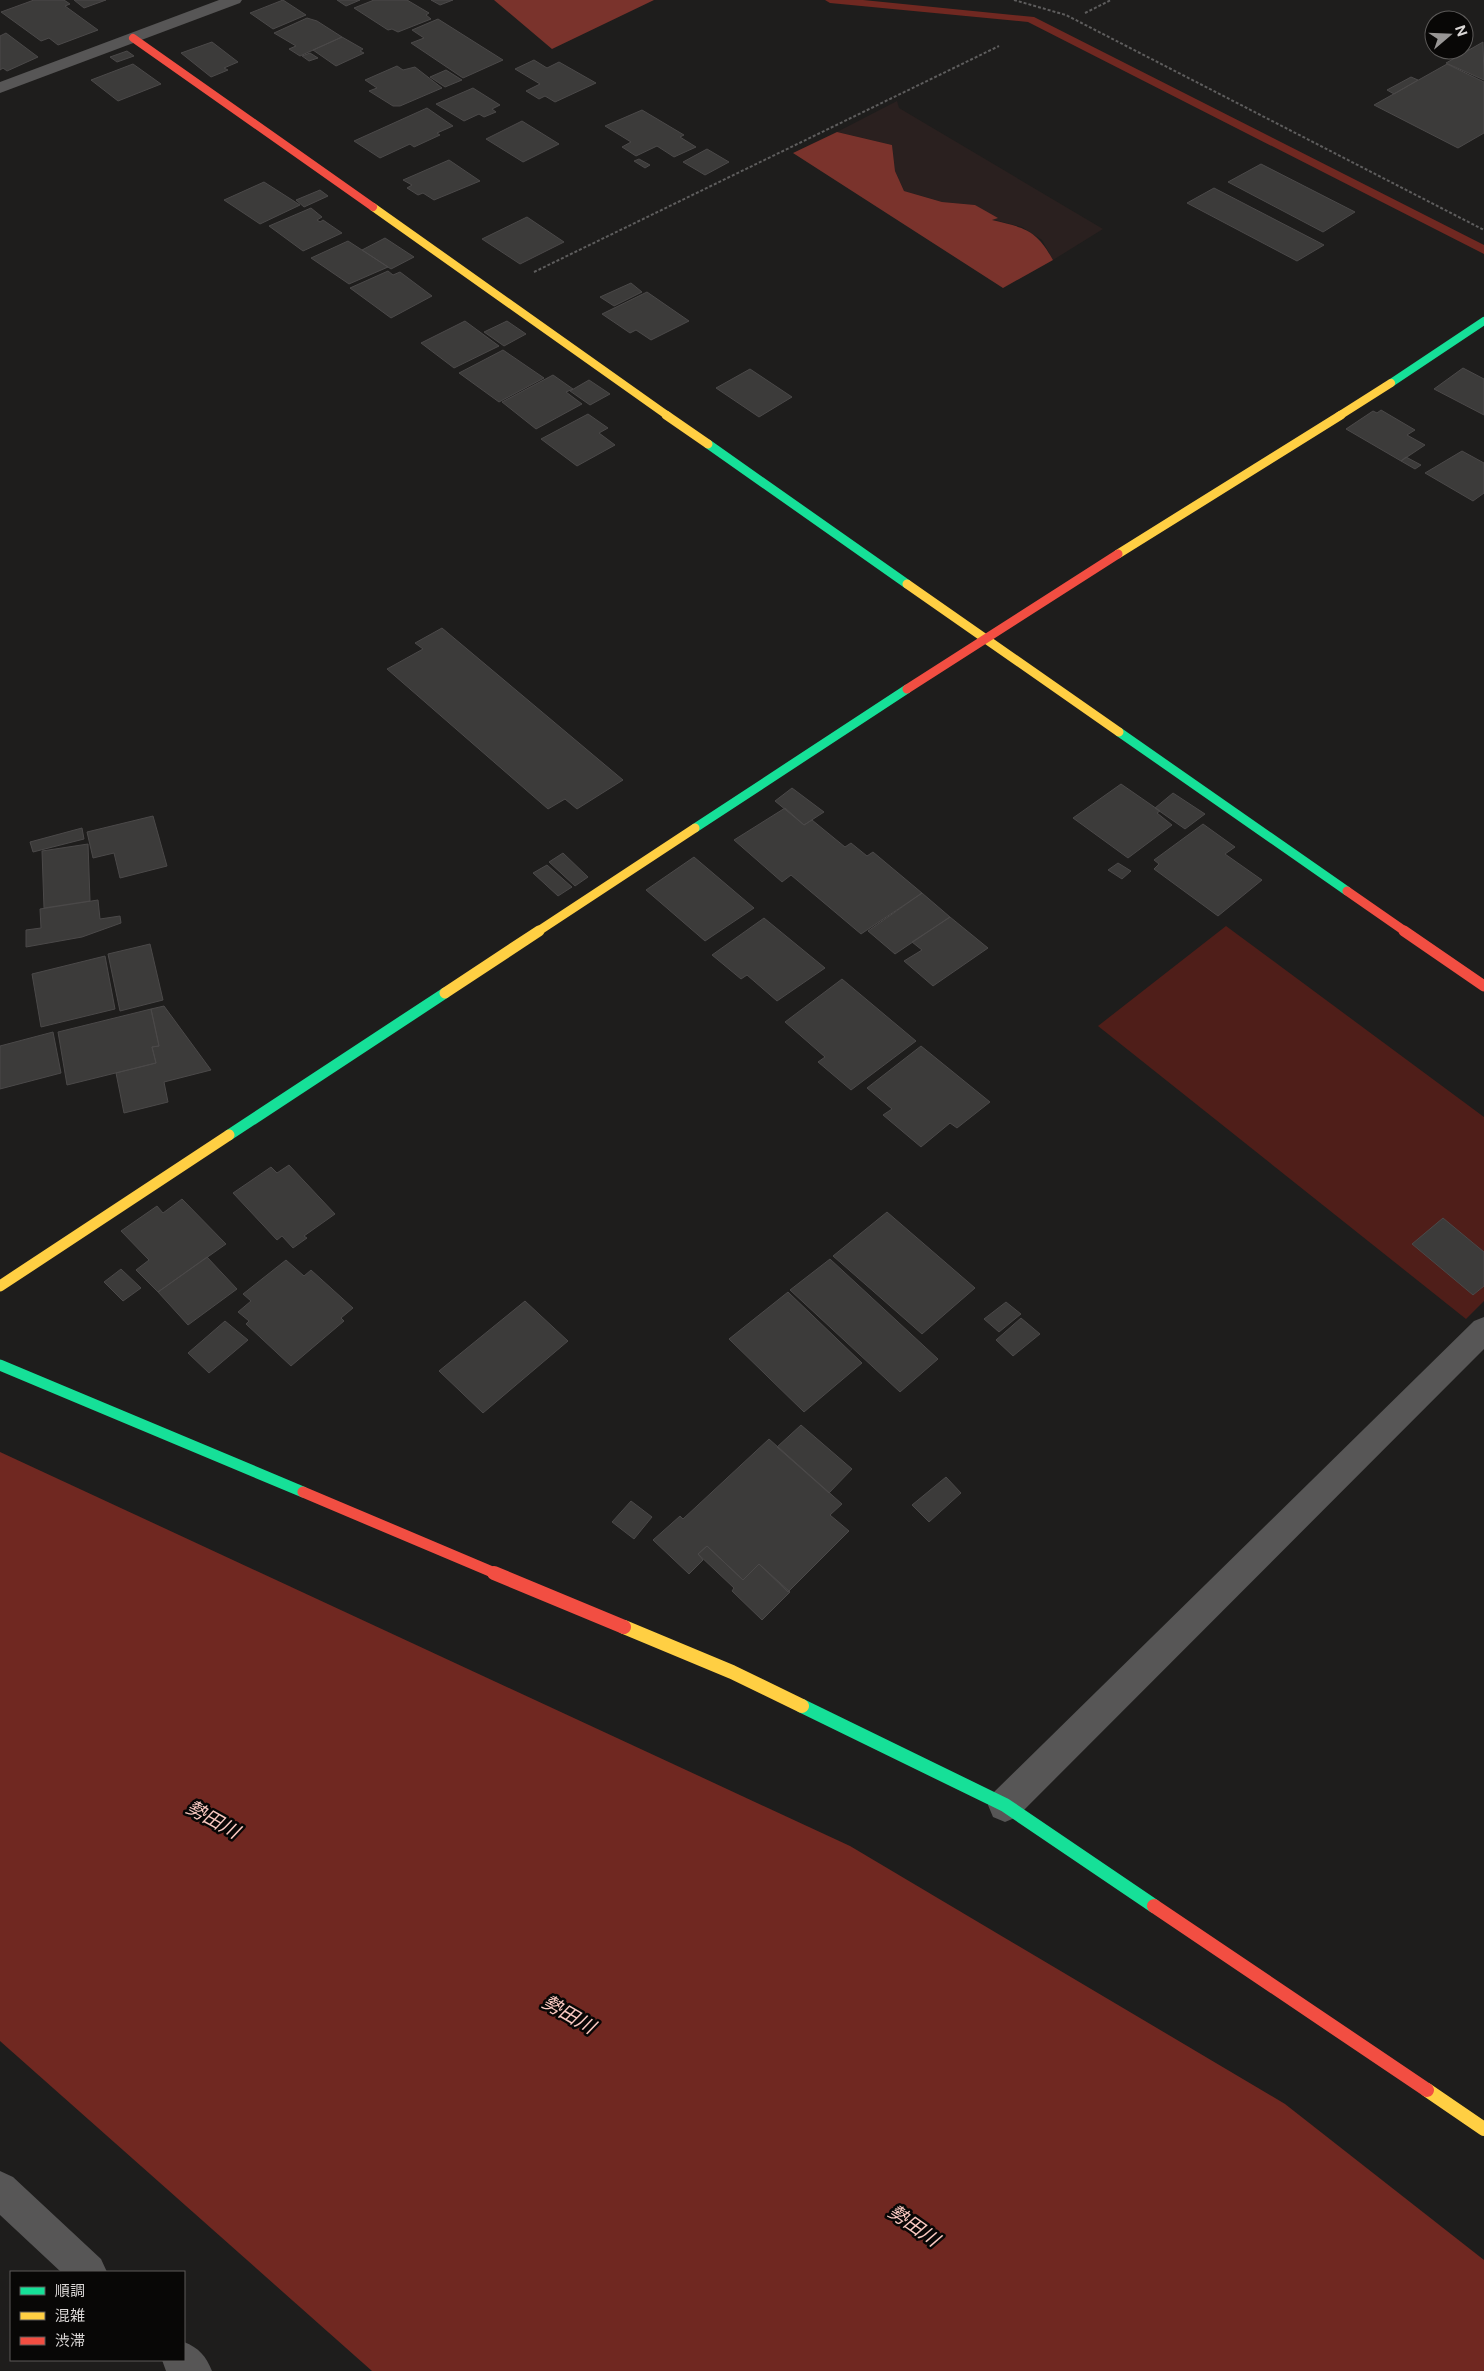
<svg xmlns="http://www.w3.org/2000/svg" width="1484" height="2371" font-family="'Public Sans','Noto Sans JP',sans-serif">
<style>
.built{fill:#2a201f}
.green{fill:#4f1e19}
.forest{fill:#7a332c}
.water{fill:#702821}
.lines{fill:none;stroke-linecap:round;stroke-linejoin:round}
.stream{fill:#702821;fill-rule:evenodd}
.building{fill:#3c3b3a;stroke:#4b4949}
.path{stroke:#5e5d5d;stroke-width:2;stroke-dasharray:3 2;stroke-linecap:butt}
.street{fill:#575656;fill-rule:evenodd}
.fast-far3{stroke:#16e098;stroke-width:8}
.fast-far2{stroke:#16e098;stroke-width:9}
.fast-far1{stroke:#16e098;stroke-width:11}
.fast{stroke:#16e098;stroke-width:14}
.slow-far3{stroke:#ffcf43;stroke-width:8}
.slow-far2{stroke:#ffcf43;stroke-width:9}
.slow-far1{stroke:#ffcf43;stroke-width:11}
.slow{stroke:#ffcf43;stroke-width:14}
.jam-far3{stroke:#f24e42;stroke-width:8}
.jam-far2{stroke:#f24e42;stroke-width:9}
.jam-far1{stroke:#f24e42;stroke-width:11}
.jam{stroke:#f24e42;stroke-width:14}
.labels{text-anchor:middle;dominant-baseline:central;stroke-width:5;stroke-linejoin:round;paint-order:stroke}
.near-water-label{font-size:19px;font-style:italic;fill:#fbcac2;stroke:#080706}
</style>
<rect width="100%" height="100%" fill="#1e1d1c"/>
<path class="built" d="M897 101 899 108 1103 229 1053 260 1042 240 1022 227 991 219 975 205 942 202 904 191 895 171 892 145 837 132Z"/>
<path class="green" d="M1226 926 1484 1117V1301L1466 1319 1098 1026Z"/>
<path class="forest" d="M494 0H654L552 49Z
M837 132 892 145 895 171 904 191 942 202 975 205 998 218 992 220C1025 228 1036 229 1053 260L1003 288 793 153Z"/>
<path class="water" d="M0 1452 850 1846 1285 2104 1484 2260V2371H372L0 2041Z"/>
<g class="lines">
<path class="stream" d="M825 0H863L1034 17 1484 245V254L1028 22 830 3Z"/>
</g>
<path class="building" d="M34 0H64L70 4 65 6 98 30 58 45 49 38 41 41 1 12Z
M74 0H106L84 8Z
M283 0 306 15 273 29 250 13Z
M337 0H360L346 6Z
M374 0H407L429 13 426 15 431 19 398 32 392 29 388 30 354 8Z
M431 0H453L440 5Z
M307 18 317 21 342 37 300 56 289 49 296 46 274 33Z
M438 19 503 60 463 78 411 43 424 38 412 30Z
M6 33 38 57 7 71 3 68 0 70V36Z
M342 37 363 49 360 51 364 53 336 66 313 50Z
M212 42 238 62 224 68 228 70 211 77 181 53Z
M1483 42 1484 80 1446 63Z
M127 51 134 56 117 62 110 57Z
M310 53 318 58 309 61 302 56Z
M534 60 547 68 559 62 596 83 555 102 545 96 539 99 526 91 540 84 515 69Z
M133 64 161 84 118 101 91 80Z
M1447 64 1484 82V133L1458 148 1374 105Z
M397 66 403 70 415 67 442 88 400 106H393L369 91 377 88 365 80Z
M446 70 462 80 445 87 430 77Z
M1411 77 1418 80 1394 94 1387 90Z
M473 88 500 105 492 109 496 112 484 117 479 114 464 121 436 104Z
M427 108 453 126 437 133 440 135 414 147 410 144 380 158 354 141Z
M642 110 684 135 680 137 696 147 674 157 657 146 636 156 622 147 631 142 605 126Z
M522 121 559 144 523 162 486 139Z
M707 149 729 162 705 175 683 162Z
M639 159 650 165 645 168 634 161Z
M449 160 480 181 434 200 423 193 418 195 407 188 412 185 403 180Z
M1261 164 1355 212 1323 232 1228 182Z
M264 182 300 205 260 224 224 200Z
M1214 188 1324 245 1297 261 1187 203Z
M320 190 328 196 304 207 296 200Z
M311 208 322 217 317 220 320 222 323 220 342 233 303 251 269 226Z
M527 217 564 242 520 264 482 239Z
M385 238 414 257 391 269 362 250Z
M348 241 362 250 388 267 349 284 311 258Z
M388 271 393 275 400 272 432 296 391 318 350 288Z
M631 283 642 292 614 306 600 297Z
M647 292 689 321 651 340 636 330 630 333 602 314Z
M465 321 499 346 454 368 421 343Z
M507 321 526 334 504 346 484 332Z
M503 350 544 378 499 402 459 373Z
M1463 368 1484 379V415L1434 389Z
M750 369 792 397 759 417 716 388Z
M553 375 573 389 566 392 582 404 536 429 502 402Z
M589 380 610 394 590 405 570 391Z
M1381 410 1415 430 1407 435 1425 445 1401 461 1346 429 1373 411 1377 413Z
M588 414 608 428 599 433 615 445 577 466 541 439Z
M1462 451 1484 463V493L1473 501 1425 473Z
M1406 457 1421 465 1415 469 1401 461Z
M442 628 623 780 577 809 565 799 548 809 387 669 423 649 415 643Z
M1121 784 1160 811 1157 813 1172 825 1128 858 1073 818Z
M792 788 824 812 804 825 775 801Z
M1173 793 1205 814 1185 829 1155 808Z
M785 808 804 825 812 820 845 847 851 843 867 856 873 852 922 893 861 934 791 875 782 882 734 840Z
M153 816 167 866 120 878 114 853 93 858 87 832Z
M1203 824 1235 847 1225 854 1262 880 1218 916 1154 869 1159 864 1154 860Z
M82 828 84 839 33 852 30 842Z
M88 844 90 901 44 908 42 851Z
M563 853 588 877 575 886 549 862Z
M694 857 754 908 705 941 646 890Z
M1118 863 1131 871 1122 879 1108 870Z
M547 865 572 887 558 896 533 873Z
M922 893 950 917 895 954 868 931Z
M98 900 100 919 120 916 121 923 82 937 26 947V930L41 928 40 909Z
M950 917 988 948 933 986 904 961 922 950 912 942Z
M764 918 825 968 777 1001 747 975 741 979 712 955Z
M150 944 163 1000 120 1011 108 954Z
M105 956 115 1009 41 1027 32 974Z
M842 979 916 1041 851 1090 818 1062 825 1057 785 1022Z
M164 1006 211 1070 164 1082 168 1102 124 1113 116 1073 156 1063 152 1047 159 1046 151 1009Z
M151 1009 159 1046 152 1047 156 1063 67 1085 58 1032Z
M53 1032 61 1073 0 1089V1046Z
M921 1046 990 1102 957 1128 950 1123 921 1147 883 1115 892 1109 867 1088Z
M289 1165 335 1214 304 1236 307 1238 293 1248 282 1236 277 1240 233 1193 271 1167 277 1173Z
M182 1199 226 1244 158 1292 136 1270 149 1260 121 1231 157 1206 163 1213Z
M887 1212 975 1288 922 1334 833 1256Z
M1443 1218 1484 1252V1286L1473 1295 1412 1244Z
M207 1257 237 1289 188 1325 158 1292Z
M830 1259 938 1359 900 1392 790 1290Z
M286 1260 304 1276 311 1270 353 1308 341 1318 344 1321 291 1366 246 1324 249 1321 238 1312 251 1301 243 1294Z
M121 1269 141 1288 123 1301 104 1282Z
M788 1292 862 1363 804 1412 729 1339Z
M525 1301 568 1341 483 1413 439 1371Z
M1006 1302 1021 1314 999 1332 984 1319Z
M1021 1318 1040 1334 1013 1356 996 1340Z
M225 1321 248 1340 209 1373 188 1353Z
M801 1425 852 1469 829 1493 777 1447Z
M769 1439 842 1504 830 1515 849 1531 788 1592 759 1564 743 1580 707 1546 698 1554 703 1560 689 1574 653 1540 680 1516 683 1519Z
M946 1477 961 1493 929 1522 912 1505Z
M631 1501 652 1517 634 1539 612 1522Z
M707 1546 743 1580 759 1564 790 1592 762 1620 732 1591 734 1588 698 1554Z"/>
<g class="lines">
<path class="path" d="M1014 0 1066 15 1484 230
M1085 13 1111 0
M534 272 999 46"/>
<path class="street" d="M219 0H242L240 3 0 93V82Z
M1484 1317V1349L1017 1817 1005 1822 993 1817 988 1805 993 1793 1474 1321Z
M0 2171 13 2177 101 2259 107 2272H61L0 2215Z
M184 2342C199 2348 206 2356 212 2371H166L162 2360H184Z"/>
<path class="fast-far3" d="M1391 383 1484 321"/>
<path class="fast-far2" d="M708 444 907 584
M1119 732 1347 891
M695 828 907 689"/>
<path class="fast-far1" d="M229 1135 445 993
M0 1365 303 1492"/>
<path class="fast" d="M802 1706 1005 1805 1154 1906"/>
<path class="slow-far3" d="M373 207 668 416
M1339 416 1391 383"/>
<path class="slow-far2" d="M666 415 708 444
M1118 554 1341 415
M907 584 1119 732
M537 932 695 828"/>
<path class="slow-far1" d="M445 993 539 931
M0 1286 229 1135"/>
<path class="slow" d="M624 1627 732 1672 802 1706
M1427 2090 1484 2129"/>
<path class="jam-far3" d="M133 38 373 207"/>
<path class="jam-far2" d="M907 689 1118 554
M1347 891 1406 932"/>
<path class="jam-far1" d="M1404 931 1484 986
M303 1492 497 1574"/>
<path class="jam" d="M494 1573 624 1627
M1154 1906 1427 2090"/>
</g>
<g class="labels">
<g class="near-water-label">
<text transform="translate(213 1819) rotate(29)">勢田川</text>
<text transform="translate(569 2014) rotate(30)">勢田川</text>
<text transform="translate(914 2225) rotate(35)">勢田川</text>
</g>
</g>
<rect x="10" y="2271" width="175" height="90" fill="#080706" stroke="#5c5a59"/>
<rect x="20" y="2287" width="25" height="8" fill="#16e098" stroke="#5c5a59"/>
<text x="55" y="2296" font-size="15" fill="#dad7d6">順調</text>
<rect x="20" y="2312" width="25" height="8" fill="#ffcf43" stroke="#5c5a59"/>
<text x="55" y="2321" font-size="15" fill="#dad7d6">混雑</text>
<rect x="20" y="2337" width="25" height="8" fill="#f24e42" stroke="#5c5a59"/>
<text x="55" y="2346" font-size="15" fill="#dad7d6">渋滞</text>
<g transform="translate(1449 35) rotate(71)"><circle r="24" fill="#080706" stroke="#5c5a59"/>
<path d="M0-4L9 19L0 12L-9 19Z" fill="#989695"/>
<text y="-8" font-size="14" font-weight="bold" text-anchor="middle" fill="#dad7d6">N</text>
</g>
</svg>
